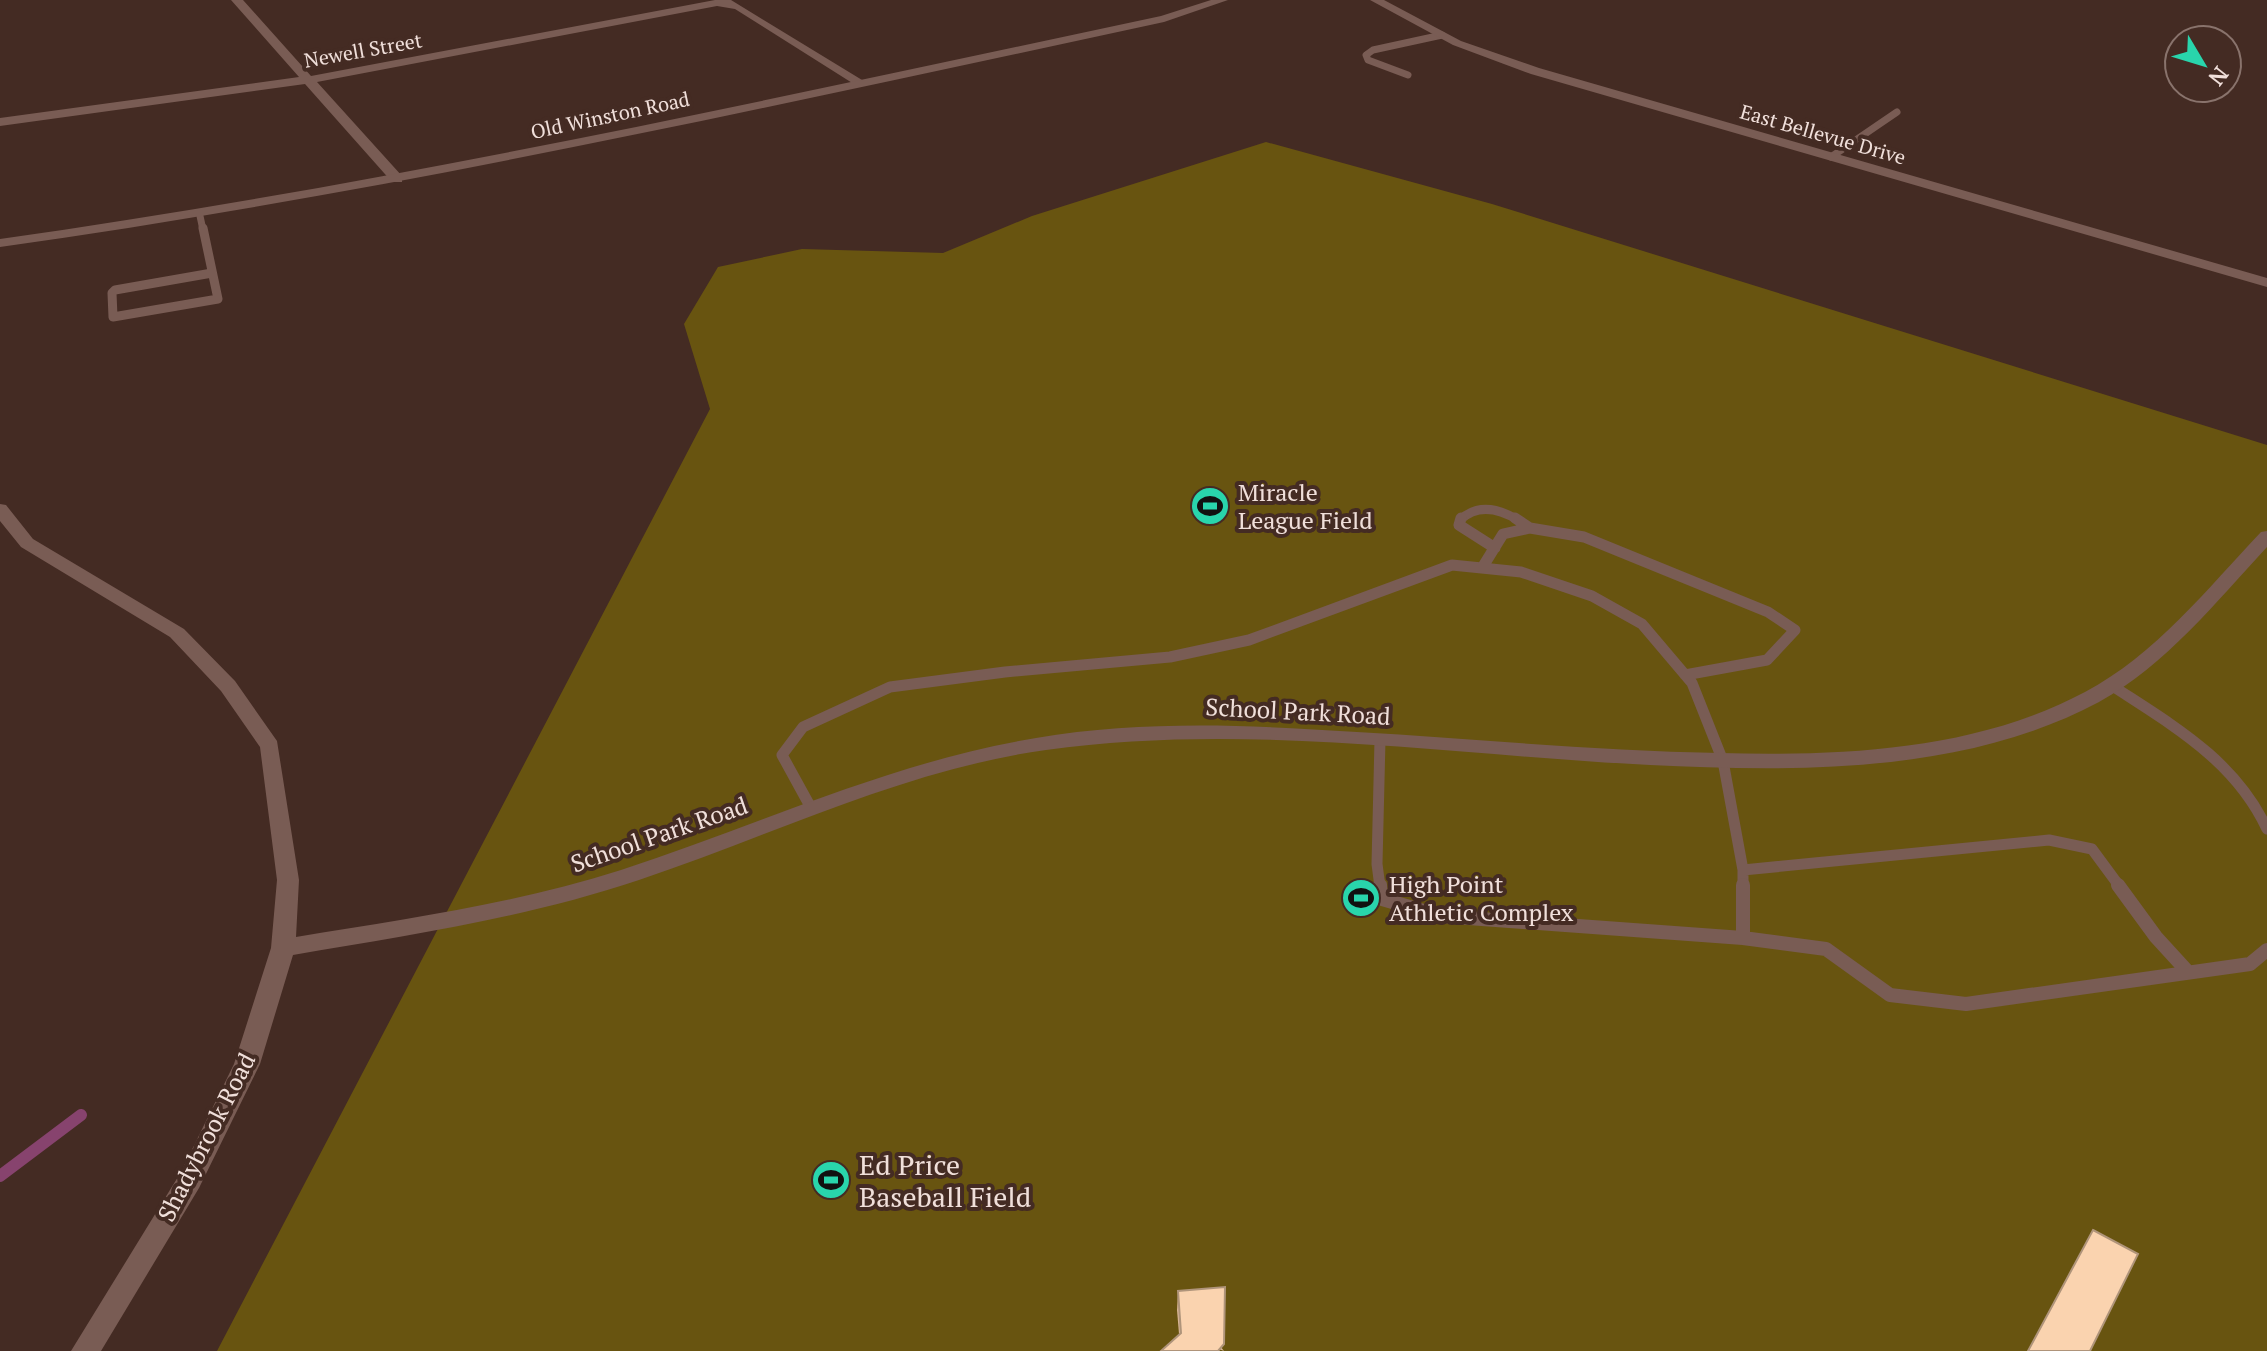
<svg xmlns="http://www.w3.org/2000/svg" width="2267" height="1351" font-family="'PT Serif',serif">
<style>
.green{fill:#685410}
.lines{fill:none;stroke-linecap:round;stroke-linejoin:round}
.stream{stroke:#87436e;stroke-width:12}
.service-far3{stroke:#795c54;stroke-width:7}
.service-far2{stroke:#795c54;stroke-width:9}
.service-far1{stroke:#795c54;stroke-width:11}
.service{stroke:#795c54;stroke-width:14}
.minor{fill:#795c54;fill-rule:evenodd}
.tertiary{fill:#795c54;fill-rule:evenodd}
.wall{fill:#d7b596}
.building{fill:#fad3af;stroke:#af947a;stroke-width:2}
.labels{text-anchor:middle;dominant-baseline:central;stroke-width:8;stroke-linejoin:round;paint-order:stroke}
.far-street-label{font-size:20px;fill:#f0dfda;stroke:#442b23}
.poi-label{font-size:24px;fill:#f0dfda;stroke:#442b23;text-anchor:start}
.street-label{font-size:24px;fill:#f0dfda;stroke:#442b23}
.near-poi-label{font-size:28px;fill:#f0dfda;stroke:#442b23;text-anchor:start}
</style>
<rect width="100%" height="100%" fill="#442b23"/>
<path class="green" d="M1266 142 1492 204 2267 445V1351H217L710 409 684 324 718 267 802 249 943 253 1032 216Z"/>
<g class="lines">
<path class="stream" d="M0 1176 81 1115"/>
<path class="service-far3" d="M1408 75 1368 60 1366 55 1373 50 1442 35
M1831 157 1897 112
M200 216 203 230"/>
<path class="service-far2" d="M203 228 218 299 113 317 112 293 115 290 212 273
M1460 520C1477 504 1498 508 1518 520"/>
<path class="service-far1" d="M1461 518 1459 525 1495 548
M1515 518 1530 528
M1482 568 1503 534 1530 528 1584 537 1768 612 1795 630 1767 660 1685 675
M2111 685C2172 725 2235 760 2267 829
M1380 740 1377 864 1380 887
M810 806 782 755 803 727 890 687 1005 672 1170 657 1249 640 1452 565 1521 572 1592 596 1642 624 1692 683 1723 761 1743 870V887
M1743 870 2049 840 2092 849 2120 887"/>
<path class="service" d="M1380 885 1382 899 1441 916 1743 938 1826 949 1890 995 1966 1004 2250 964 2267 950
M1743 885V938
M2118 885 2156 937 2188 972"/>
<path class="minor" d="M231 0H243L311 76 715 0H731L867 83 857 86 735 9 717 6 317 82 402 176V182H392L305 84 0 126V118L299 77Z
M1370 0H1384L1461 41 1539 68 2267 278V287L1531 74 1453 45Z
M0 504 6 505 33 539 184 629 235 681 277 741 299 880 296 937C405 919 515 904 621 870 760 825 890 762 1036 738 1143 720 1249 725 1357 732 1478 739 1599 751 1720 753 1842 756 1974 751 2085 692 2155 655 2207 589 2261 532L2267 531V547C2216 602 2166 665 2099 702 1964 774 1798 772 1650 765 1449 755 1246 722 1046 750 903 770 774 835 639 880 526 918 409 935 293 955L260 1064 199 1188 101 1351H71L181 1172 234 1064 271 948 277 880 260 747 221 691 170 637 21 547 0 521Z"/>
<path class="tertiary" d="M1211 0H1228L1164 22C777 105 392 192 0 247V239C391 184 775 98 1161 16Z"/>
</g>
<path class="wall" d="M1178 1291 1224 1351 1179 1334 1177 1310Z"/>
<path class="building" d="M2093 1230 2138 1254 2090 1351H2028Z
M1225 1287 1224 1344 1218 1351H1161L1181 1333 1178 1291Z"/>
<defs>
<g id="stadium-disc" transform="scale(2)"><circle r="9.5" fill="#29d5ac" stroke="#442b23"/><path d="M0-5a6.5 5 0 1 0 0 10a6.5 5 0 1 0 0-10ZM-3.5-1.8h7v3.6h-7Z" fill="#111"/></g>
</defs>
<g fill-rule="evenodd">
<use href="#stadium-disc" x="1210" y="506"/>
<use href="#stadium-disc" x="1361" y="898"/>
<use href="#stadium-disc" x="831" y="1180"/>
</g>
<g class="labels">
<g class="far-street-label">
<text transform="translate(363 50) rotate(-10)">Newell Street</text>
<text transform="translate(610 115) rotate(-12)">Old Winston Road</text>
<text transform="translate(1823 134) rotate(16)">East Bellevue Drive</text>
</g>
<g class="poi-label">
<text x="1238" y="492">Miracle<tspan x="1238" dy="28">League Field</tspan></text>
<text x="1389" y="884">High Point<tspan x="1389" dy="28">Athletic Complex</tspan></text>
</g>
<g class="street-label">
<text transform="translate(1298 711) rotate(3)">School Park Road</text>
<text transform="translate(659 834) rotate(-19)">School Park Road</text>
<text transform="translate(206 1137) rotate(-63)">Shadybrook Road</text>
</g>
<g class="near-poi-label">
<text x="859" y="1164">Ed Price<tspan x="859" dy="32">Baseball Field</tspan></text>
</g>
</g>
<g transform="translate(2203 64) rotate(128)"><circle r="38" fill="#442b23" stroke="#89736c" stroke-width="2"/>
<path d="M0-6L14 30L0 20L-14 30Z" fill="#29d5ac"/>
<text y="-12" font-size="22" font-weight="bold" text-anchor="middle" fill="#f0dfda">N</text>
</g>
</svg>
